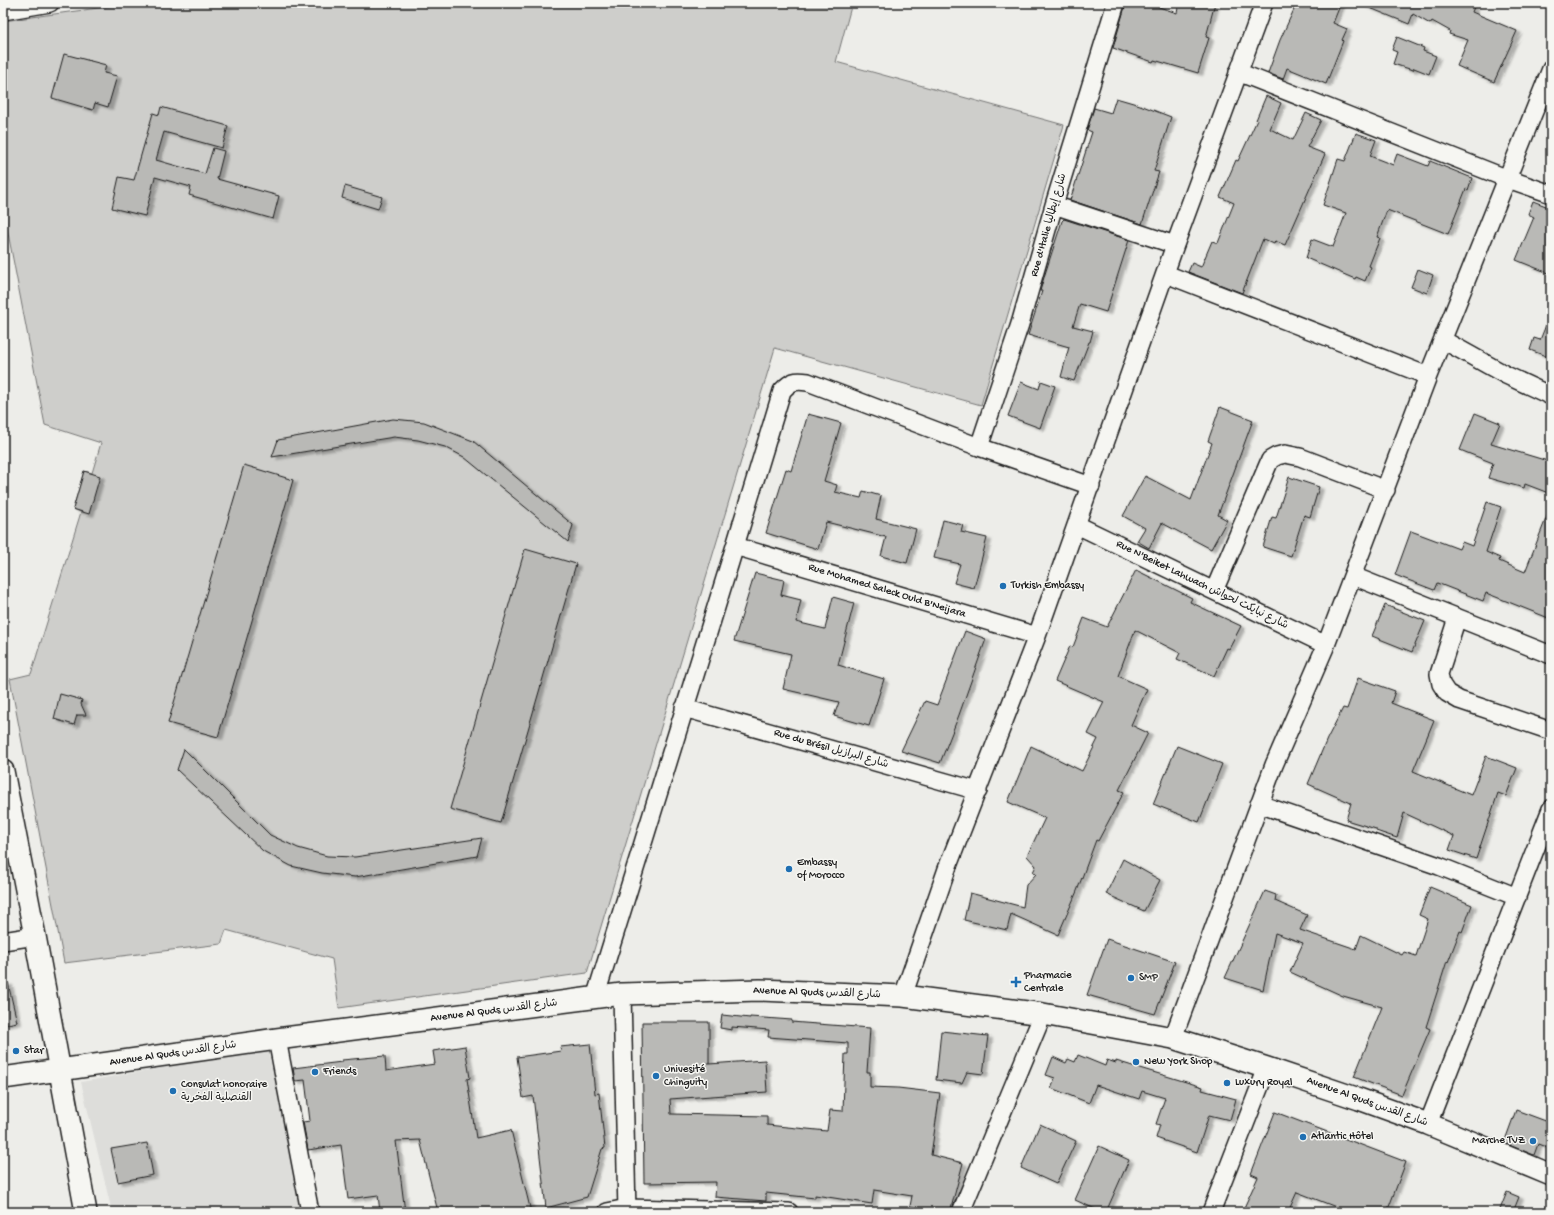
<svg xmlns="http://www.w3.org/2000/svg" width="1554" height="1215" font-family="'Gochi Hand','Playpen Sans Arabic',sans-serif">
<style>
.built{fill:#ddddda}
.garden{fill:#cececb;stroke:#757574}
.building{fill:#b9b9b6;stroke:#1c1c1c;filter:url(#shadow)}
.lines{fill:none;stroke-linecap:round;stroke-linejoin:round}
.minor-casing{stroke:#1c1c1c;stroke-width:20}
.tertiary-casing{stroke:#1c1c1c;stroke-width:24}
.minor{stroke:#f6f6f2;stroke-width:17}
.tertiary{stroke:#f6f6f2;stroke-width:21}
.poi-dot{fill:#1f6fb2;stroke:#f6f6f2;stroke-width:1.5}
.labels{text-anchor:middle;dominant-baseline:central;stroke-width:3;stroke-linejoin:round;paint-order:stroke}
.street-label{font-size:11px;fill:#1c1c1c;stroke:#f6f6f2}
.poi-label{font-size:11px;fill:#1c1c1c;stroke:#f6f6f2;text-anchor:start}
</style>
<defs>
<filter id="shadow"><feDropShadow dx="4.5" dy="2.5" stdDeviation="1" flood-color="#0004"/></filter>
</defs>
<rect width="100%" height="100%" fill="#edede9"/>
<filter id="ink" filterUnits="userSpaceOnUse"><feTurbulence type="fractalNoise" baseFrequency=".025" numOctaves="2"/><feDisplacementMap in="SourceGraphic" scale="8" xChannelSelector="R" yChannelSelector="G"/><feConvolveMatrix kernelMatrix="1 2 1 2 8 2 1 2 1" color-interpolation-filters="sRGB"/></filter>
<g filter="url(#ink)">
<path class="built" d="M268 1049 303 1212H112L81 1082Z"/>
<path class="garden" d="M135 3H852L836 62 1064 125 981 405 775 348 587 973 339 1008 332 959 226 930 221 944 64 963 10 679 31 674 81 512 73 509 84 471 92 473 101 443 45 425 3 207V21Z"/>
<path class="building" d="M1126 3H1147L1177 13 1179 3H1215L1206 37 1209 38 1198 73 1154 60 1153 62 1113 48Z
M1297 3H1341L1333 23 1347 29 1342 40 1343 41 1326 84 1287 68 1283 79 1268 73 1280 40Z
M1358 3H1462L1474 7 1472 12 1517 31 1494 82 1457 66 1468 40 1449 34 1450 31 1432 21 1430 24 1413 14 1409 24Z
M1397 37 1424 48 1423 51 1436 56 1429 74 1414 68 1413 70 1393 64 1397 52 1392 50Z
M64 54 106 65 104 73 117 76 108 107 95 103 93 110 52 98Z
M1266 96 1281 103 1270 129 1293 140 1306 113 1321 120 1307 147 1325 154 1285 245 1275 241 1274 244 1263 239 1242 293 1188 272 1192 263 1201 267 1212 241 1218 243 1234 203 1220 197 1236 160 1238 161 1257 120H1256Z
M1116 98 1140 105 1171 117 1154 171 1159 172 1142 224 1070 200 1092 132 1087 130 1094 108 1111 113Z
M161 107 228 126 222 148 164 132 156 160 205 174 213 148 224 151 217 179 279 196 273 219 189 195 191 187 155 177 145 216 112 208 119 177 134 180 153 113 159 115Z
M1356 133 1376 140 1370 156 1393 165 1397 154 1428 166 1430 161 1472 178 1468 190 1466 189 1448 234 1387 210 1377 237 1380 238 1369 266 1371 267 1365 281 1356 277 1355 279 1306 258 1312 239 1333 247 1346 213 1323 205 1338 159 1345 161Z
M345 186 382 197 378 209 342 198Z
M1533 201 1551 208V274L1516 260 1534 217 1528 214Z
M1064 219 1129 240 1106 312 1080 304 1073 326 1093 331 1090 342H1089L1074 381 1061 377 1069 347 1028 335 1042 291H1040L1045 274 1062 221Z
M1418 269 1433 275 1427 293 1411 287Z
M1550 315H1551V358L1530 350 1534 338 1540 340Z
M1041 381 1055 386 1040 428 1008 416 1021 382 1039 389Z
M1220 407 1253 420 1218 515 1227 520 1211 549 1162 523 1149 548 1137 541 1145 528 1123 516 1145 476 1191 500 1212 443 1208 441Z
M1475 413 1500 423 1491 444 1551 462V494L1525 484 1524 488 1488 478 1493 463 1460 450Z
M808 414 841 423 824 481 837 485 835 492 861 498 863 491 881 496 876 519 916 529 907 563 881 556 886 537 826 522 818 549 766 533 786 469 791 471Z
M393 419 424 422 473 441 573 525 568 542 464 457 445 447 418 440 394 437 272 457 278 440Z
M244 465 293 480 218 737 168 723Z
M84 471 100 476 89 514 73 509Z
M1289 477 1319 487 1310 517 1304 515 1291 556 1263 547 1272 517 1276 518Z
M1487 502 1501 507 1486 552 1500 558 1499 561 1525 572 1551 506V619L1486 593 1483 601 1437 583 1434 590 1395 575 1411 531 1459 549 1462 542 1472 546Z
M943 520 963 525 961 532 987 538 974 588 954 583 960 564 934 558Z
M525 549 576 564 501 823 450 809Z
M1136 570 1192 598 1190 602 1241 626 1229 649 1227 648 1214 676 1177 659 1180 653 1135 630 1118 676 1147 689 1131 725 1148 733 1119 790 1124 792 1098 841 1096 840 1077 891 1058 935 1011 914 1007 930 964 920 970 893 1023 907 1026 885 1036 874 1033 872 1036 866 1027 856 1045 818 1008 802 1031 746 1082 771 1098 739 1088 734 1104 702 1055 681 1070 646 1073 647 1084 618 1107 627Z
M755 573 784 580 781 595 801 600 796 622 825 629 833 597 854 603 838 665 884 679 869 726 834 716 839 702 783 689 791 654 734 641Z
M1385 605 1425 621 1412 652 1372 636Z
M965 631 986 639 959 715 940 763 901 751 925 701 937 705Z
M1358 678 1395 691 1391 703 1434 720 1413 771 1471 795 1486 756 1517 768 1506 796 1498 793 1476 859 1449 850 1454 836 1404 813 1397 838 1376 831V829L1346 820 1351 803 1308 784 1327 739 1343 708 1347 709Z
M60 694 82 700 81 704 86 715H77L74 725 54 719Z
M1177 746 1222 764 1199 822 1153 804Z
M184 749 270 835 298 848 327 856 355 857 482 838 477 856 355 877 322 873 291 866 263 851 177 770Z
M1123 859 1160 880 1144 911 1106 894Z
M1430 887 1472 905 1462 932 1460 931 1448 962 1447 961 1426 1027 1430 1029 1402 1095 1354 1077 1382 1007 1343 996 1290 972 1303 943 1275 933 1263 990 1225 978 1265 891 1276 895 1275 901 1307 915 1300 930 1356 949 1361 935 1402 955 1404 952 1416 956 1428 919 1419 915Z
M1107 939 1175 962 1155 1014 1087 995Z
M3 983H8L17 1022 3 1025Z
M722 1015 750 1018V1017L792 1020 791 1022 870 1028 867 1072H870V1087L898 1088 940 1093 931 1155 963 1163 950 1212H930L910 1206 912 1196 874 1190 872 1204 815 1195V1198L766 1193V1201L715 1197 716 1182 644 1183 642 1022H709V1064L765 1060 767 1092 670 1099 671 1114 767 1116V1125L827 1131 830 1110 843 1111 845 1054H848V1043L768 1037 769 1030 732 1027V1030L720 1028Z
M941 1031 988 1036 983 1074 967 1072 962 1083 936 1080Z
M590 1044 595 1094 599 1093 605 1148 602 1149 587 1197 546 1208 533 1096 523 1098 517 1057 561 1051 560 1047Z
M465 1046 470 1078 467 1079 476 1138 511 1130 531 1212H438L420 1140 396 1141 405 1212H380L378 1195 348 1199 341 1145 308 1150 303 1122 310 1121 305 1080 295 1081 293 1068 342 1062V1060L385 1056 386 1071 435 1064 433 1051Z
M1078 1055 1105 1066 1107 1060 1116 1063V1061L1203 1087 1202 1090 1236 1099 1230 1120 1209 1115 1197 1152 1156 1138 1160 1125 1156 1124 1165 1098 1142 1091 1139 1099 1096 1085 1089 1103 1051 1088 1055 1078 1046 1075 1053 1057 1066 1063 1068 1059 1075 1062Z
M1516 1110 1551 1123V1149L1538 1144 1534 1155 1504 1143Z
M1275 1112 1406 1162 1387 1212H1349L1297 1192 1288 1212H1242L1258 1177 1251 1174Z
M1040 1124 1076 1141 1056 1184 1021 1168Z
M147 1143 153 1175 118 1182 111 1149Z
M1099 1146 1129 1160 1106 1212H1102L1075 1200Z
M1507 1192 1519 1197 1513 1212H1499Z"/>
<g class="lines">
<g class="minor-casing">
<path id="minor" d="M3 11 50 3
M1238 72 1508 179 1551 194
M1054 205 1175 245
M1166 274 1428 376
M1443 340 1506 375 1551 396
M979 447 1020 324 1054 205 1116 3
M1077 525 1326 645
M735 546 1037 636
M1353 576 1551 655
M1214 591 1270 460 1277 456 1285 454 1300 457 1386 490
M1457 618 1439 674 1441 684 1447 693 1459 700 1551 731
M684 708 978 791
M1259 804 1439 866 1517 897
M3 941 35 936
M622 994 627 1212
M903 996 948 866 1037 636 1175 245 1264 3
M595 998 735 546 782 391C791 381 795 380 808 382L979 447 1091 486
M1173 1038 1274 765 1326 645 1428 376 1551 69
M277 1039 310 1212
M1428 1124 1551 809
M607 1212 627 1208 789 1212
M961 1212 1043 1014
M1211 1212 1267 1068"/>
</g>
<g class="tertiary-casing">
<path id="tertiary" d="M3 771 35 936 86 1212
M3 1078 277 1039 622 994 760 990 903 996 1043 1014 1173 1038 1267 1068 1359 1099 1428 1124 1551 1175"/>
</g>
<use href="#minor" class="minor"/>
<use href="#tertiary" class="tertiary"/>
</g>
</g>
<g class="poi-dot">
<circle cx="1003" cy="586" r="4"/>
<circle cx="789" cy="869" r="4"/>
<circle cx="1131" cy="978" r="4"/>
<path d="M1014 976h4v4h4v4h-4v4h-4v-4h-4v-4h4z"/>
<circle cx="16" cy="1051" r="4"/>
<circle cx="1136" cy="1062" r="4"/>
<circle cx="315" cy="1072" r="4"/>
<circle cx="656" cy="1076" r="4"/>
<circle cx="1227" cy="1083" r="4"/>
<circle cx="173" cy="1091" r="4"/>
<circle cx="1303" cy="1137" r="4"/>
<circle cx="1533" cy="1141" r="4"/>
</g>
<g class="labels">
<g class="street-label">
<text transform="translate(1049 225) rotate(-74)">Rue d'Italie شارع إيطاليا</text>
<text transform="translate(1202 585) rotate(26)">Rue N'Beiket Lahwach شارع نبايكت لحواش</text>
<text transform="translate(887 591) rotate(17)">Rue Mohamed Saleck Ould B'Neijara</text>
<text transform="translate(831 749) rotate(16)">Rue du Brésil شارع البرازيل</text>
<text transform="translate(817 993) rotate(2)">Avenue Al Quds شارع القدس</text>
<text transform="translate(494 1011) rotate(-7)">Avenue Al Quds شارع القدس</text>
<text transform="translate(173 1054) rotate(-8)">Avenue Al Quds شارع القدس</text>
<text transform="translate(1367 1102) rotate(20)">Avenue Al Quds شارع القدس</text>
</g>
<g class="poi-label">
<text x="1011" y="586">Turkish Embassy</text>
<text x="797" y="863">Embassy<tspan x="797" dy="13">of Morocco</tspan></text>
<text x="1024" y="976">Pharmacie<tspan x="1024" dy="13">Centrale</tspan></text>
<text x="1139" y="978">SMP</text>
<text x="24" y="1051">Star</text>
<text x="1144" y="1062">New York Shop</text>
<text x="664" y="1070">Univesité<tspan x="664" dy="13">Chinguity</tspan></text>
<text x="323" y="1072">Friends</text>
<text x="1235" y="1083">Luxury Royal</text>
<text x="181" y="1085">Consulat honoraire<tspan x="181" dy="13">القنصلية الفخرية</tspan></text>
<text x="1311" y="1137">Atlantic Hôtel</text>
<text x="1525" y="1141" text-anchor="end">Marche TVZ</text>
</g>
</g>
<rect width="1554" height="1215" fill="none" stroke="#f6f6f2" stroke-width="16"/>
<rect x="8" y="8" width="1538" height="1199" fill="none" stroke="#1c1c1c" stroke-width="1.5" filter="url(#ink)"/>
</svg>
